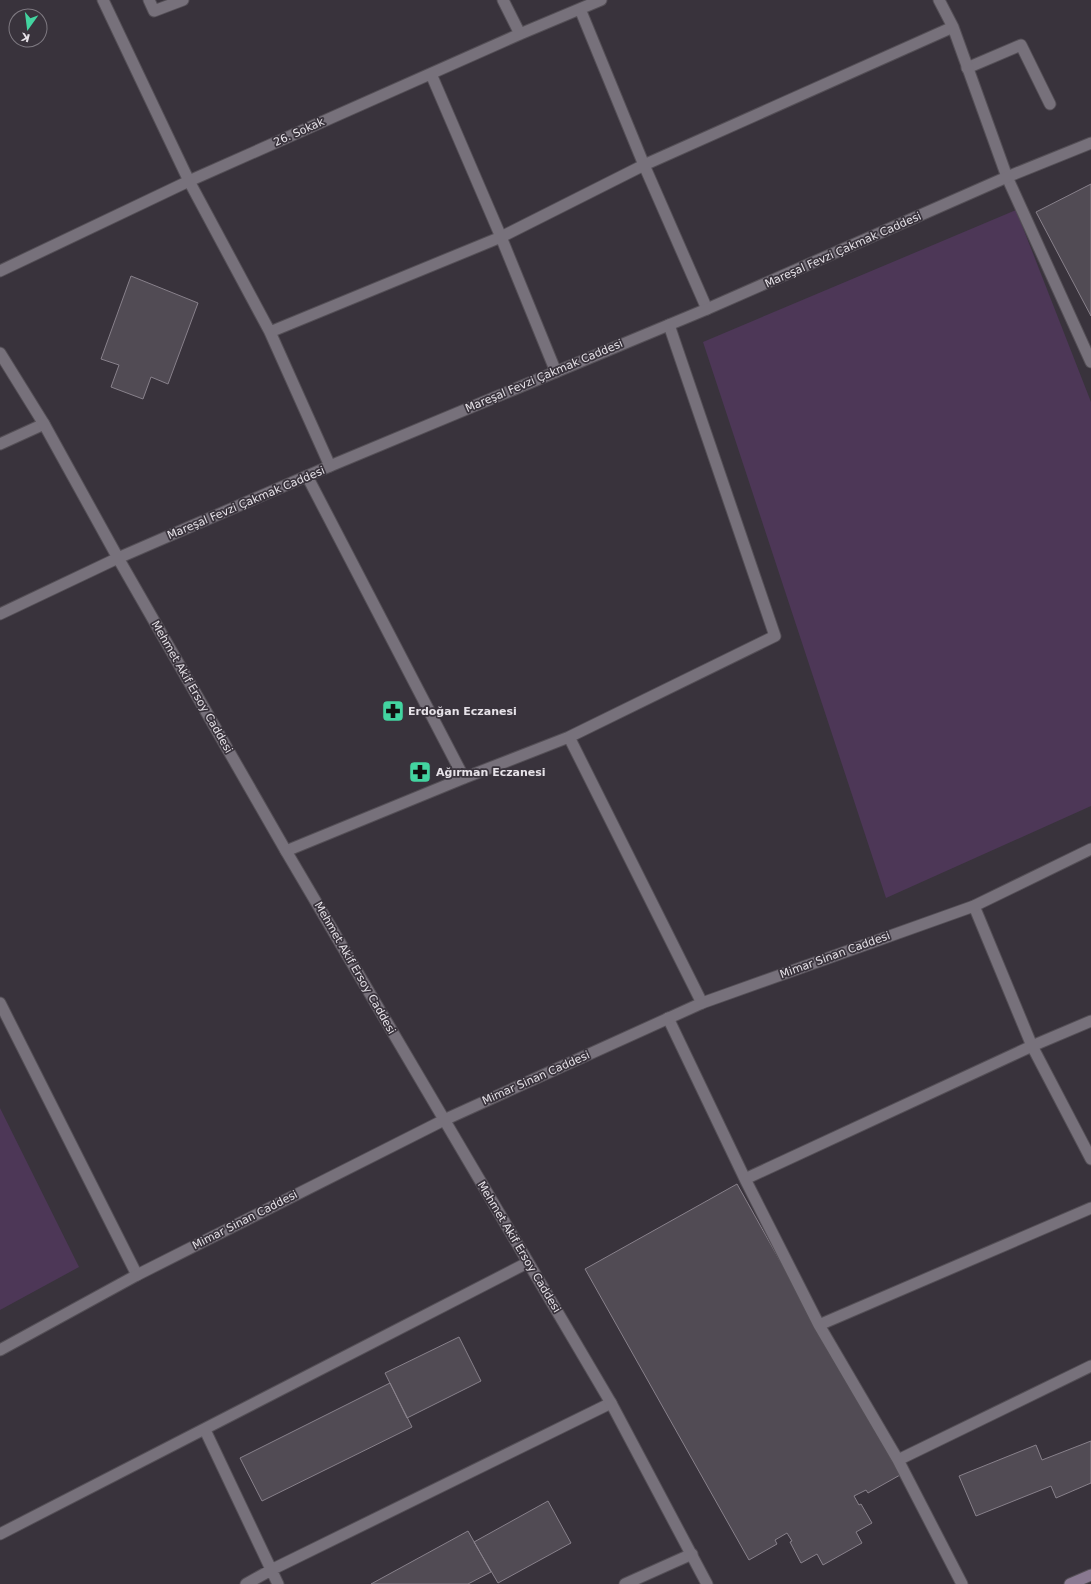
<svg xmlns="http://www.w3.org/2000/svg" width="1091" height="1584" font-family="'DejaVu Sans',sans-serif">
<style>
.green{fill:#4d3757}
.building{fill:#514b54;stroke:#88818b}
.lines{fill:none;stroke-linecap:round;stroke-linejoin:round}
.service-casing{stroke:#544f56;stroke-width:13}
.minor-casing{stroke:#544f56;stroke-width:13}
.tertiary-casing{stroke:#544f56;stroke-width:13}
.secondary-casing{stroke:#544f56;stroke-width:13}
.service{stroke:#77717b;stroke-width:11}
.minor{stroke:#77717b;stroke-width:11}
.tertiary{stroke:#77717b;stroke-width:11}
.secondary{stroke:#897991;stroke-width:11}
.labels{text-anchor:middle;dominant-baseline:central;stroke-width:3.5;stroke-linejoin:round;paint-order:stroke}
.street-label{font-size:11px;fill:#e6e2e8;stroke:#39333c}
.poi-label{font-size:11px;font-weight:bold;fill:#e6e2e8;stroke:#39333c;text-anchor:start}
</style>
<rect width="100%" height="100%" fill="#39333c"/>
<path class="green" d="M1016 210 1091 402V806L886 898 703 342Z
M0 1108 79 1267 0 1310Z"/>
<path class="building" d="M1091 184V316L1036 212Z
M131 276 198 303 168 384 151 377 143 399 111 387 119 365 101 359Z
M737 1184 900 1475 868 1493 866 1490 854 1496 859 1505 861 1504 872 1523 856 1532 862 1543 823 1565 817 1554 801 1563 790 1542 792 1541 787 1533 775 1540 777 1544 749 1560 585 1269Z
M459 1337 481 1381 407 1418 385 1373Z
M390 1383 412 1427 262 1501 240 1458Z
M1091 1441V1483L1056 1498 1051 1486 976 1516 959 1476 1036 1445 1042 1460Z
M548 1501 571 1543 498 1583 474 1542Z
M468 1531 491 1572 468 1584H371Z"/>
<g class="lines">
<g class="service-casing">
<path id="service" d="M149 0 154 11 183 0
M967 68 1021 45 1050 104"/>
</g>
<g class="minor-casing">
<path id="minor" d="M103 0 189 181 270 332
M503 0 520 34
M939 0 953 27 1007 177 1091 362
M580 9 644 165 707 309
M431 74 501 237 556 372
M0 271 189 181 520 34 601 0
M0 444 44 424
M330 466 270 332 501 237 644 165 953 27
M307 476 464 778
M569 737 775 636 669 325
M286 851 464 778 569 737 702 1003
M974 906 1032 1046 1091 1159
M0 1003 137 1275
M668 1018 745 1179 819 1325 898 1460 962 1584
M745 1179 1032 1046 1091 1021
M819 1325 1091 1208
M205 1430 278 1584
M898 1460 1091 1366
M0 1534 527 1263
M246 1584 271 1570 611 1403
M625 1584 692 1554"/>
</g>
<g class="tertiary-casing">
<path id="tertiary" d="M0 353 44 424 118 558 286 851 611 1403 707 1584
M0 614 118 558 330 466 707 309 1007 177 1091 143
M0 1350 137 1275 444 1120 702 1003 974 906 1091 849"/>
</g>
<g class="secondary-casing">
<path id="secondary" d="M1070 1584 1091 1575"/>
</g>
<use href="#service" class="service"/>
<use href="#minor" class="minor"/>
<use href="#tertiary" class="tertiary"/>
<use href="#secondary" class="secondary"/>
</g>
<defs>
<g id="pharmacy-square" transform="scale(1.15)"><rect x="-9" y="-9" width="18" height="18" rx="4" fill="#43d4a0" stroke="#39333c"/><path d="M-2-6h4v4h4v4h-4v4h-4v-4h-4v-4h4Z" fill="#111"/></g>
</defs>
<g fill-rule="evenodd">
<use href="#pharmacy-square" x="393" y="711"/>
<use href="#pharmacy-square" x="420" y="772"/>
</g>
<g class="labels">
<g class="street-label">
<text transform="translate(299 132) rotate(-24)">26. Sokak</text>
<text transform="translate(843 250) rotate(-24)">Mareşal Fevzi Çakmak Caddesi</text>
<text transform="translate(544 376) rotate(-23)">Mareşal Fevzi Çakmak Caddesi</text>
<text transform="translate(246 503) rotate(-23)">Mareşal Fevzi Çakmak Caddesi</text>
<text transform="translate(192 687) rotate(60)">Mehmet Akif Ersoy Caddesi</text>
<text transform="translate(835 955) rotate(-20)">Mimar Sinan Caddesi</text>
<text transform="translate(355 968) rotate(60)">Mehmet Akif Ersoy Caddesi</text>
<text transform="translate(536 1078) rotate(-24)">Mimar Sinan Caddesi</text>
<text transform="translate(245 1220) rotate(-27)">Mimar Sinan Caddesi</text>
<text transform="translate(519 1247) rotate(59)">Mehmet Akif Ersoy Caddesi</text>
</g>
<g class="poi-label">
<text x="408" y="711">Erdoğan Eczanesi</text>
<text x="436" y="772">Ağırman Eczanesi</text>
</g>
</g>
<g transform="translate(28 28) rotate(194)"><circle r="19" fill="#39333c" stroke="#7e7981"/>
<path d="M0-3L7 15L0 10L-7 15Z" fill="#43d4a0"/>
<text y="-6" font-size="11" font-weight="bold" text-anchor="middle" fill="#e6e2e8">K</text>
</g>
</svg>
